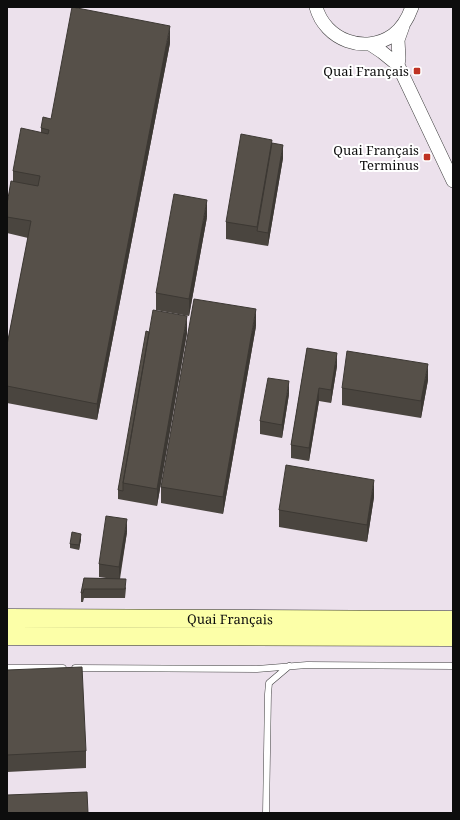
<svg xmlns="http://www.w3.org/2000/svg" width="460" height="820" font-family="'Noto Serif',serif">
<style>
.industrial{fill:#ece1ec}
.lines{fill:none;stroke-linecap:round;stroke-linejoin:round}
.service-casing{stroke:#404040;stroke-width:7}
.minor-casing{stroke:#404040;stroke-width:14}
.secondary-casing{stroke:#2f2f2f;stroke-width:19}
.service{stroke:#fff;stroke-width:6}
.minor{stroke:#fff;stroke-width:13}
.secondary{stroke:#fcffa8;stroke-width:18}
.wall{fill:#4a453f}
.shaded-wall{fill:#3c3833}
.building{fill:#565049;stroke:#3c3833}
.poi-dot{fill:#bf3223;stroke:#fff;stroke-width:1.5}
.labels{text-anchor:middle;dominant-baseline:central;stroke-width:4;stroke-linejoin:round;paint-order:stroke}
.poi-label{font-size:13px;fill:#0d0d0d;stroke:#fff;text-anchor:end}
.street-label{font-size:13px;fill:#0d0d0d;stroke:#fff}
</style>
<rect width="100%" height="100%" fill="#fffeed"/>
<path class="industrial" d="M7 7H453V813H7Z"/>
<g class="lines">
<g class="service-casing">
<path id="service" d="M7 668H63
M75 668 257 669 307 665 453 666
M266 813 268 694 269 683 289 666"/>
</g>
<g class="minor-casing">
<path id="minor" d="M316 7C325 40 365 55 393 35 403 28 408 18 412 7
M370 44 382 52 398 65 453 181
M398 65 399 58 398 40 403 26"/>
</g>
<g class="secondary-casing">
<g id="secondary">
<path id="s1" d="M7 618 453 620"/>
<path d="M7 636 453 637"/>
</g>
</g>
<use href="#service" class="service"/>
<use href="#minor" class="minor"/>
<use href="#secondary" class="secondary"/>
</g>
<path class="wall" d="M170 43 97 420 7 403V345L28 238 7 233V204L13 181V171L41 132V128L51 119Z
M272 143 283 158 268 246 226 239V222Z
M207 217 189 316 156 310V293Z
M256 326 223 514 161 503V487Z
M149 332 187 333 157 506 118 499V490Z
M307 348 337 366 331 403 319 401 309 461 291 458V445Z
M428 380 421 418 342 405V388Z
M289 394 282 438 260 434V421Z
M374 497 367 542 279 527V510Z
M127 532 120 579 126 588 125 598H84L83 602H81V593L84 578H106L99 577V564Z
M81 539 79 550 70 548V544Z
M7 670 86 751V768L7 772Z"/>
<path class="shaded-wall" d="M170 26V43L97 420V404Z
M283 145V158L268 246V233Z
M207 200V217L189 316V299Z
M256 309V326L223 514V497Z
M187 316V333L157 506V489Z
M337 353V366L331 403V390Z
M428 364V380L421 418V401Z
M289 381V394L282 438V425Z
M319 388V401L309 461V448Z
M374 480V497L367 542V525Z
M127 519V532L119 580V567Z
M81 534V539L79 550V545Z"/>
<path class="building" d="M72 7 170 26 97 404 7 386V345L31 221 7 217V204L11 181 38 186 40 176 13 171 21 128 48 134 49 130 41 128 43 117 51 119Z
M241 134 272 140 257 227 226 222Z
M272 143 283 145 268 233 257 231Z
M174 194 207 200 189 299 156 293Z
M194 299 256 309 223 497 161 487Z
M153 310 187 316 157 489 123 483Z
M146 331 149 332 123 483V491L118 490Z
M307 348 337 353 331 390 319 388 309 448 291 445Z
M347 351 428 364 421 401 342 388Z
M268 378 289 381 282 425 260 421Z
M286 465 374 480 367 525 279 510Z
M106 516 127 519 119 567 99 564Z
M72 532 81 534 79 545 70 544Z
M84 578 126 579 125 589H84L83 593H81Z
M82 667 86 751 7 755V670Z
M87 792 88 813H7V795Z"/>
<g class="poi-dot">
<rect x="413" y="67" width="8" height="8" rx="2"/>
<rect x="423" y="153" width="8" height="8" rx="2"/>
</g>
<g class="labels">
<g class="poi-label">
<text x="409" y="71">Quai Français</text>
<text x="419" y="150">Quai Français<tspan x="419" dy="15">Terminus</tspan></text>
</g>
<g class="street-label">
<text stroke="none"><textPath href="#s1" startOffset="223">Quai Français</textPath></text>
</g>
</g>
<rect width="460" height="820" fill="none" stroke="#0d0d0d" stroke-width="16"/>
</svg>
